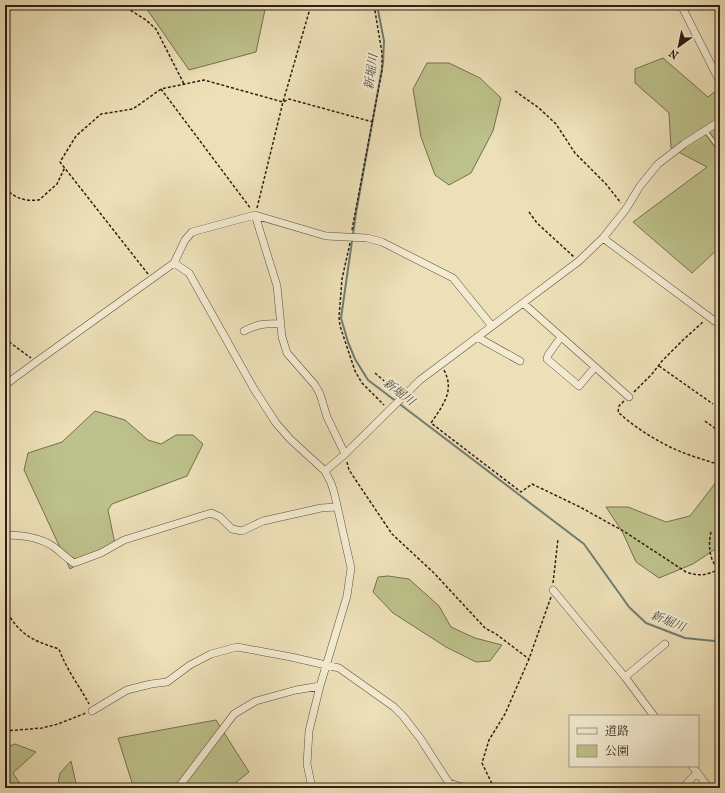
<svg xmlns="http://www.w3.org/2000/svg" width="725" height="793" font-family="'IM FELL French Canon','Noto Serif JP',serif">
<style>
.green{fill:#bdc18b;stroke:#767050}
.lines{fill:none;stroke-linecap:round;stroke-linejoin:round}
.stream{stroke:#6f7d73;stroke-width:2}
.service-casing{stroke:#5f4e3e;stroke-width:5}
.minor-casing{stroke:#5f4e3e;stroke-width:8}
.path{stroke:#301e15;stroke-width:1.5;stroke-dasharray:3 2;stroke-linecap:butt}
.service{stroke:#f3ebd1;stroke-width:3.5}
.minor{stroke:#f3ebd1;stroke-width:7}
.labels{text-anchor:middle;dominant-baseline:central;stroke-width:4;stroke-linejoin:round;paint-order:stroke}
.water-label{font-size:12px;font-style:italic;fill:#504e44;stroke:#f3ebd1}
</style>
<rect width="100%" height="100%" fill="#ede0b8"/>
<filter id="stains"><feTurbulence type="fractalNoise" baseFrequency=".005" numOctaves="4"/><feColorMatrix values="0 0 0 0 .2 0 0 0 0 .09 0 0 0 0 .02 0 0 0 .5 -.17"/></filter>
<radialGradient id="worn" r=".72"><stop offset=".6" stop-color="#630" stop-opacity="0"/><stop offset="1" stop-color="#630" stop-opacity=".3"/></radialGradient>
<path class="green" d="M144 5H266L256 52 189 70Z
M663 58 708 97 720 88V247L692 273 633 222 707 167 671 148 669 113 635 83V69Z
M427 63H449L480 78 501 98 493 131 471 173 449 185 435 175 421 137 413 89Z
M95 411 125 420 148 440 161 444 176 435H193L203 444 187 476 112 504 108 510 115 544 70 569 24 470 28 453 62 442Z
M720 477V546L693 564 659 578 636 562 622 531 606 507H628L666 522 690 516Z
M388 576 409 579 439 606 451 627 475 638 502 645 490 661 476 662 446 647 393 613 373 592 378 577Z
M216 720 249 772 229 788H132L133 786 118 738Z
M15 744 36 752 13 773 23 788H5V748Z
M71 761 77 788H57L60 773Z"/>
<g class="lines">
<path class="stream" d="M377 5 384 41 383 63 356 213 341 318 348 342 355 359 368 380 584 544 629 607 646 623 685 638 714 641 720 638"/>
<g class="service-casing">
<path id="service" d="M705 130 720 150"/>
</g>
<g class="minor-casing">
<path id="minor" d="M681 5 720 82
M255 215 277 286 282 337 287 353 315 385 320 394 327 417 345 454
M603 238 720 325
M174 263 189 273 254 389 276 423 290 439 325 471 331 483 334 492 351 568 347 596 320 686 309 731 307 764 312 788
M523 303 629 397
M244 331C257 324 266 323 281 324
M477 337 520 361
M561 337 548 355 547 359 579 386 595 367
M5 385 36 362 174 263 185 240 192 232 255 215 326 236 367 238 382 242 453 278 492 326
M325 471 345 454 420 380 579 261 603 238 626 209 640 186 658 164 684 144 720 121
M5 535C21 535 40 537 54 547 61 552 66 558 74 563L101 553 124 540 211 513 220 517 232 529 242 531 263 521 321 508 336 507
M553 590 625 677 654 716
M625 677 665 644
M92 711 127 690 151 684 167 682 190 665 211 654 237 647 291 657 339 668 394 707 403 716 420 738 449 783 466 788
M692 766 709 788
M178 788 234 714 256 701 296 690 320 686
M682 788 697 773"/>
</g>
<path class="path" d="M122 5 146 20 156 29 184 84
M161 89 251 209
M515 91 539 108 556 124 575 153 606 184 621 203
M5 189C18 199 23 201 39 200L57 184 65 167
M257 208 283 102 311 5
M529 212 537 223 574 257
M352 230 382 70V53L374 5
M350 243 342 279 339 317 340 326 355 371 362 383 384 405
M148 274 60 162 76 136 101 114 133 109 161 89 204 80 283 102 289 99 373 122
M5 339 31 358
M659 366 713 404
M444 370C455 391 443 405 431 423L521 492 532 484 580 507 625 532 686 572C700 577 706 575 720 569
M375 373 397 392
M634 392 652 374 662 361 683 340 704 321
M624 401 619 406 618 412C633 426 652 438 670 447 684 454 702 459 717 464H720
M705 421 720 432
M347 462 349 470 392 534 434 573 485 628 496 634 529 659
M711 532C708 545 709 560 719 570
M553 583 558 539
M5 609C20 635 31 640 59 649 66 669 79 685 89 704
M5 731 42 728 58 724 86 713
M494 788 482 763 489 740 505 714 529 659 551 597"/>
<use href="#service" class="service"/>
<use href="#minor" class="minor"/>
</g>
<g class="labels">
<g class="water-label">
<text transform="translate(371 72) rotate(-82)">新堀川</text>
<text transform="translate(399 392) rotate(37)">新堀川</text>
<text transform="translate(668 621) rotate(22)">新堀川</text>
</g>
</g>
<rect width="725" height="793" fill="none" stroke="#ede0b8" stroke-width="20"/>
<rect x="6" y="6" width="713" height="781" fill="none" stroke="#301e15" stroke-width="2"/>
<rect x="10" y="10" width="705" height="773" fill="none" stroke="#301e15"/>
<rect x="569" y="715" width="130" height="52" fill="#f3ebd1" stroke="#a59986"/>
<rect x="577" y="728" width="20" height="6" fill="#f3ebd1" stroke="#a59986"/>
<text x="605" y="735" font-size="12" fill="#301e15">道路</text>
<rect x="577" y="745" width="20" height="12" fill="#bdc18b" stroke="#a59986"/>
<text x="605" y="755" font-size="12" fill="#301e15">公園</text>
<g transform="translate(679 46) rotate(213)" stroke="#f3ebd1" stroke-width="3" paint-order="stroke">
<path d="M0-3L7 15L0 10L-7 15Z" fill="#301e15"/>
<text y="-6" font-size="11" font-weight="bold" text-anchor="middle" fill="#301e15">N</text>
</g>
<rect width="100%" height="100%" filter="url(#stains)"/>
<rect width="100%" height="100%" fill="url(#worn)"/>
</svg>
